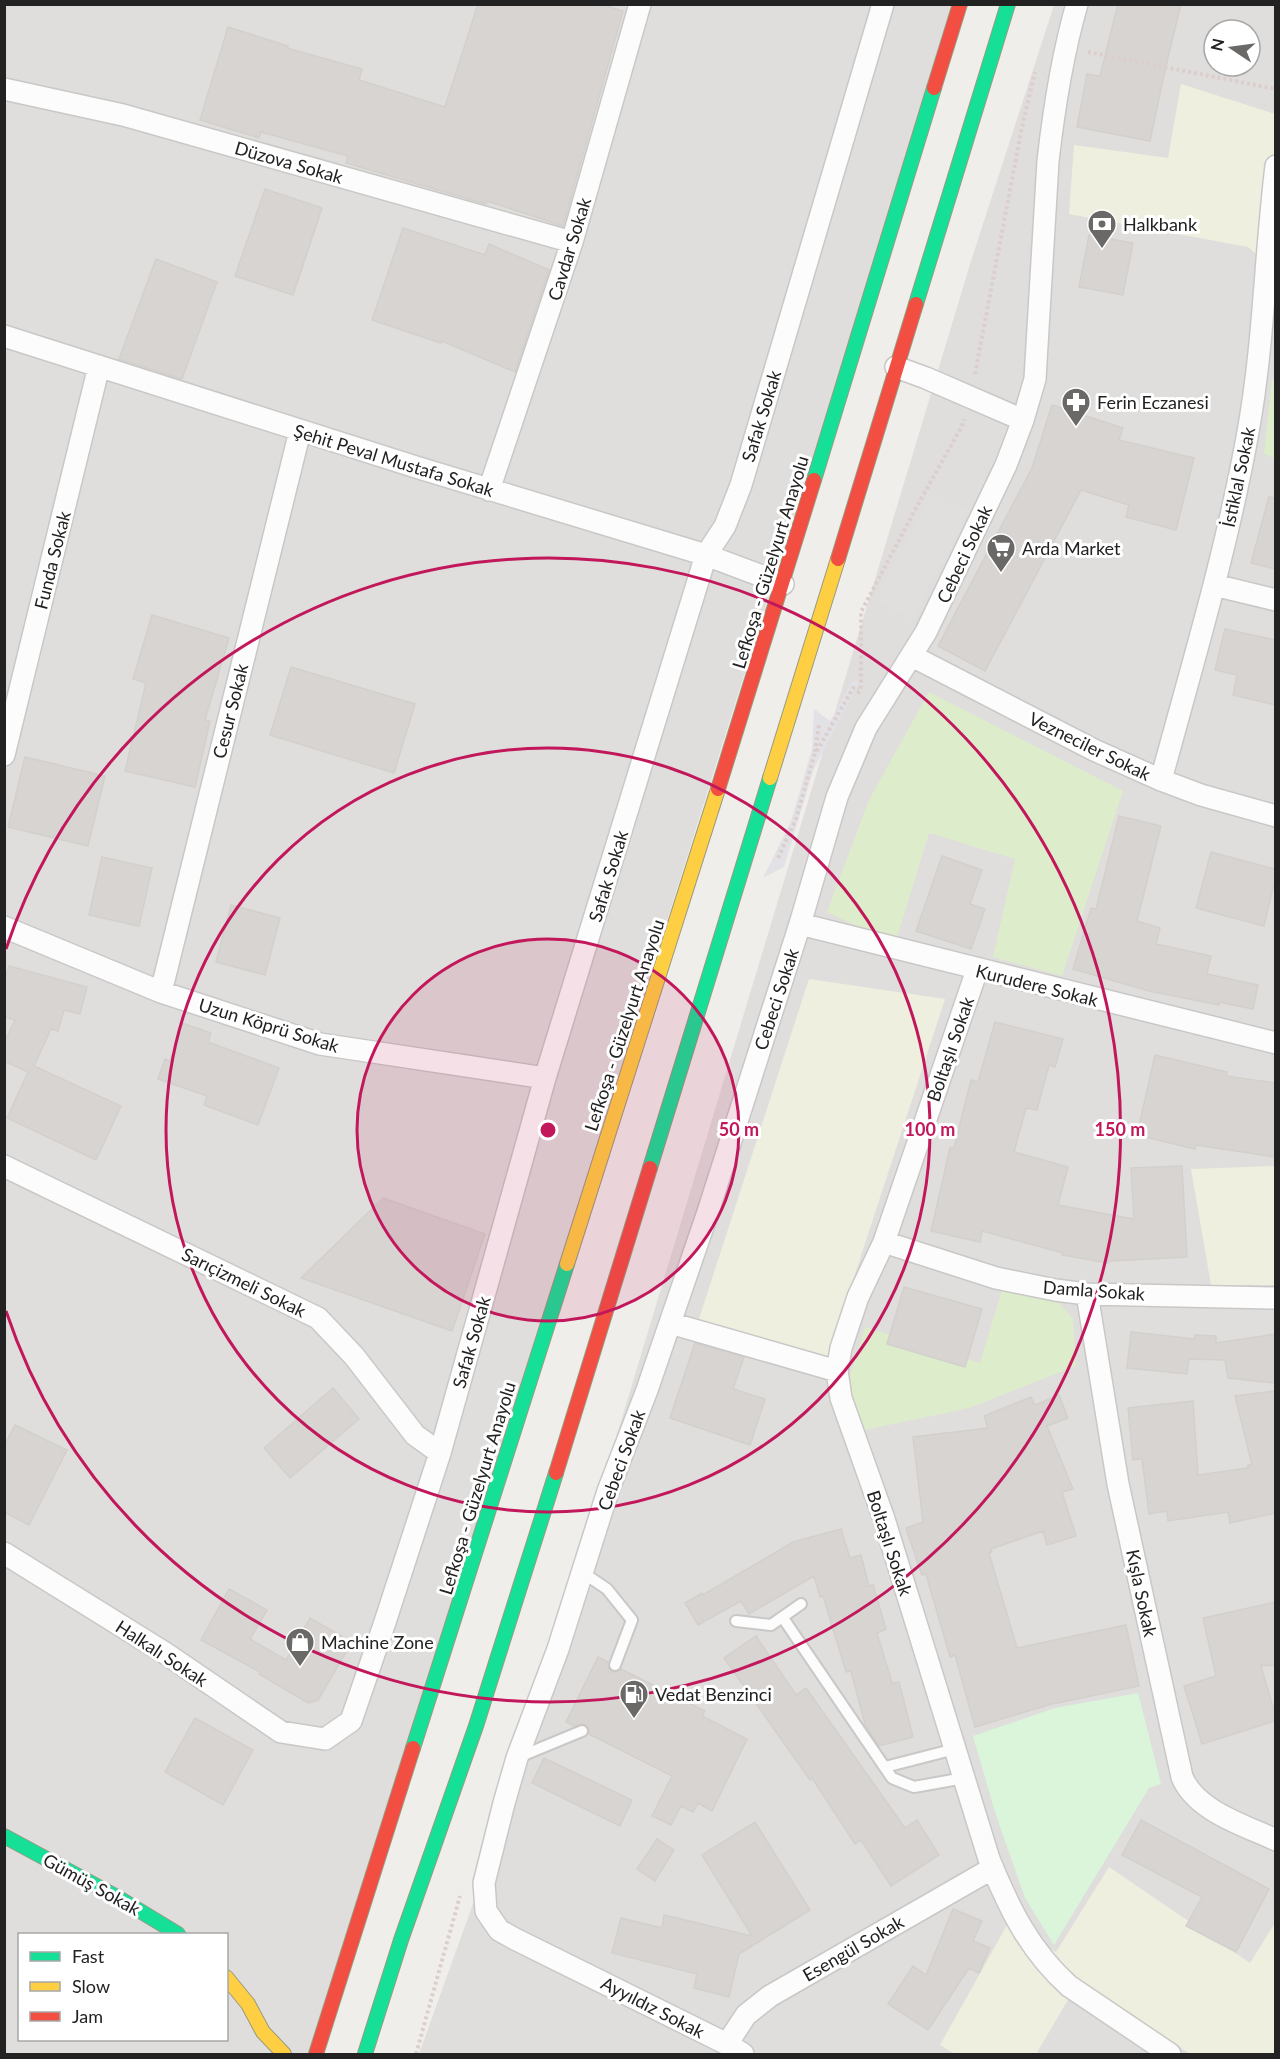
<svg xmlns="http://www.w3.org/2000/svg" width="1280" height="2059" font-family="Lato,sans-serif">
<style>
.residential{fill:#dfdedc;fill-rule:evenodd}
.farmland{fill:#efefdf}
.grass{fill:#ddeccb}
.park{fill:#daf5da}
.parking{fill:#e0dfde}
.plaza{fill:#e2e1e5}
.building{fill:#d7d4d2;stroke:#d3d0cc;stroke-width:1.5}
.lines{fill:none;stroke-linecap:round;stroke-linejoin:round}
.lane-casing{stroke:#c9c8c7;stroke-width:14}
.street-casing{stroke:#c9c8c7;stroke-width:24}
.fast-casing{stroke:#999a82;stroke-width:16}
.slow-casing{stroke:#999a82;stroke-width:16}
.jam-casing{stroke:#999a82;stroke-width:16}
.path{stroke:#dccecd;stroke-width:4;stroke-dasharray:3 3;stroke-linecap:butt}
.lane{stroke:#fdfcfc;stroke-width:10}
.street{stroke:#fdfcfc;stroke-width:21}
.fast{stroke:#16e098;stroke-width:14}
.slow{stroke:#ffcf43;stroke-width:14}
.jam{stroke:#f24e42;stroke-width:14}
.ring{fill:none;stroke:#c2185b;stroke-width:3}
.labels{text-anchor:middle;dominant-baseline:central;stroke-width:6;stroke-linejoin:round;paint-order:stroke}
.street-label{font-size:18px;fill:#222;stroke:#fff}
.poi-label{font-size:18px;fill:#222;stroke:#fff;text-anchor:start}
.centre{fill:#c2185b;stroke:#fff;stroke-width:3}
.ring-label{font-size:18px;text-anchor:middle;font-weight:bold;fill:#c2185b;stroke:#fff;stroke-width:6;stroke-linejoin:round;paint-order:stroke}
</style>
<rect width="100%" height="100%" fill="#f0eeeb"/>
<path class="residential" d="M5 5H954L312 2054H5ZM20 1934H226V2040H20Z
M1054 5H1275V2054H419L488 1862 971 261ZM1214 30H1250V66H1214Z"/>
<path class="farmland" d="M1181 84 1275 114V271L1248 247 1069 214 1074 145 1168 158Z
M809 979 945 999 822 1375 699 1319Z
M1275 1166V1285H1211L1191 1169Z
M1109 1867 1250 1963 1275 1923V2054H1191L1075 1988 1036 2054H955L940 2045 1007 1925 1056 1952Z"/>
<path class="grass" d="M1272 380H1276L1275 458 1264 454Z
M929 692 1123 791 1062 976 993 957 1015 859 929 833 895 944 827 912 869 800Z
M1002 1290 1059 1303 1073 1319 1076 1366 969 1408 865 1430 850 1392V1375L865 1327 980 1363Z"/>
<path class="park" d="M1138 1693 1161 1784 1149 1788 1054 1945 1025 1898 995 1812 973 1736 1055 1708Z"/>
<path class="parking" d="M932 497 948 508 951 503 969 511 912 620 874 599Z"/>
<path class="plaza" d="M853 680 859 682 813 771 784 867 763 878 791 821 812 749 814 709 830 721Z"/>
<path class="building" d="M478 4H600L623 11 563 226 487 201 486 204 346 163 348 156 261 132 259 138 200 120 228 27 288 46 287 48 362 69 359 80 445 107Z
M1118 4H1181L1165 70 1150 141 1077 127 1087 74 1100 76Z
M265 189 322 208 293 295 235 276Z
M403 228 485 255 489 244 549 270 515 372 442 341 441 343 372 320Z
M1089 235 1133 243 1123 295 1079 287Z
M156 259 217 282 182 379 119 359Z
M1052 405 1123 428 1119 440 1194 458 1176 530 1126 517 1129 505 1081 490 985 671 938 646 1032 468Z
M1269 497 1275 498V569L1251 563Z
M152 615 229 638 205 720 210 721 195 787 125 771 146 683 133 679Z
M1225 629 1275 640V705L1233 695 1237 675 1215 670Z
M291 667 415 704 394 773 270 735Z
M25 757 105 776 88 846 8 827Z
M1119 816 1161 826 1137 921 1160 928 1156 944 1211 956 1207 974 1258 985 1253 1009 1219 1002V1005L1149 991 1073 969 1091 908 1096 909Z
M1211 852 1275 869V880L1264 926 1196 908Z
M942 856 982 870 970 904 985 909 971 949 916 931Z
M102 857 152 868 139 926 89 915Z
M231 905 280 918 265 975 216 962Z
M9 966 87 987 80 1014 64 1010 58 1031 51 1029 34 1066 121 1106 96 1160 7 1118 28 1072 4 1061V1043L15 1020 4 1017V982Z
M995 1022 1063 1039 1055 1067 1049 1065 1037 1110 1026 1108 1014 1152 1068 1167 1058 1205 1134 1219 1131 1168 1182 1166 1187 1257 1109 1261 1108 1263 1062 1255 1063 1253 982 1231 980 1242 931 1231 950 1148H954L971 1080 978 1082Z
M182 1023 211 1033 208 1042 279 1068 258 1125 204 1105 207 1096 158 1079 165 1059 170 1061Z
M1155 1055 1227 1072 1226 1076 1275 1083V1157L1196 1145 1195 1149 1137 1135Z
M383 1198 485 1234 452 1331 301 1278Z
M904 1287 982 1309 965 1367 887 1344Z
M1131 1332 1195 1339V1335L1216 1336V1343L1275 1334V1383L1228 1378 1225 1360 1189 1359 1187 1374 1127 1368Z
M695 1343 744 1357 733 1389 765 1399 750 1445 670 1418Z
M333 1388 359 1419 290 1478 264 1448Z
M1275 1391V1513L1230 1523 1228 1512 1168 1521 1167 1511 1149 1514 1142 1459 1133 1460 1128 1408 1193 1401 1198 1475 1248 1468V1465H1252L1235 1396Z
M1059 1395 1068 1418 1047 1426 1073 1489 1062 1492 1076 1536 1047 1545 1043 1531 991 1549 992 1552 989 1553 1017 1648 1126 1625 1139 1686 1048 1705 975 1727 955 1655 950 1657 926 1574 922 1575 906 1528 923 1522 913 1437 988 1428 984 1416 1031 1397 1035 1405Z
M15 1425 67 1450 29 1525 4 1512V1446Z
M841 1529 850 1558 861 1555 869 1586 873 1585 886 1629 877 1633 892 1683 899 1682 913 1737 879 1746 865 1724 851 1671 846 1672 823 1596 820 1597 814 1576 749 1614 741 1601 698 1625 685 1603 702 1593 703 1595 793 1542Z
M229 1589 267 1610 250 1639 286 1660 310 1618 352 1642 318 1700 308 1703 259 1674 260 1672 201 1640Z
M1275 1602V1665L1261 1666 1275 1714V1721L1202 1744 1184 1686 1216 1676 1203 1618Z
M756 1636 796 1695 806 1688 905 1828 917 1820 939 1855 891 1886 861 1840 855 1844 812 1778 810 1780 724 1658Z
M598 1657 608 1662V1667L612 1672H617L621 1669 705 1711 702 1716 747 1739 712 1811 698 1803 693 1812 681 1806 671 1825 652 1816 672 1776 589 1734V1729L586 1725 582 1724 574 1726 566 1722Z
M195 1718 253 1750 223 1805 165 1772Z
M544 1758 632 1800 620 1826 532 1783Z
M1141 1820 1269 1889 1236 1952 1186 1926 1202 1897 1122 1855Z
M755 1822 810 1910 739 1954 729 1997 694 1988 697 1974 612 1953 621 1918 662 1928 664 1915 752 1936 702 1855Z
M657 1839 674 1850 655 1881 637 1869Z
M953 1909 982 1921 973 1941 990 1948 979 1973 969 1968 928 2030 888 2004 913 1966 926 1975Z"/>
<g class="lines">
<g class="lane-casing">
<path id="lane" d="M582 1572 607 1589 632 1620 615 1665
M783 1618 892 1778 914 1787 964 1778
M736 1621 771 1625 801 1604
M519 1757 582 1731
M885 1767 955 1749"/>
</g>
<g class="street-casing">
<path id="street" d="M4 89 123 115 572 242
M4 336 419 468 706 555 783 584
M896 367 926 378 1023 420
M489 490 572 242 640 4
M1214 585 1276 600
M912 656 1094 750 1161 780 1201 795 1276 816
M4 755 99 366
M1161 780C1192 665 1227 550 1248 432 1264 344 1265 255 1276 166
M800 924 1276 1043
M4 927 161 992 320 1044 545 1078
M977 970 884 1242 858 1297 841 1348 837 1371 841 1398 884 1519 989 1859C1009 1908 1029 1950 1069 1986L1170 2054
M161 992 300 431
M4 1166 318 1318 354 1356 415 1435 440 1453
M884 1242 996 1278 1055 1290 1087 1294 1276 1298
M1087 1294 1118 1484 1182 1777C1196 1811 1244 1825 1276 1840
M670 1323 837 1371
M4 1553 165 1653 281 1732 325 1739 351 1721 385 1622 440 1453 545 1078 706 555 725 526 741 485 883 4
M727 2044 746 2015 770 1996 993 1868
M743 2054 727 2044 515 1939 499 1930 486 1911 484 1883 504 1803 517 1758 558 1649 608 1491 647 1390 708 1212 800 924 837 797 866 728 926 632 1006 465 1023 420 1035 379 1048 161C1054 108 1062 56 1077 4"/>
</g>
<g class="fast-casing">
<path id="fast" d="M916 304 1008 4
M814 480 934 88
M650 1168 770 778
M413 1748 567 1264
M4 1836 117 1897 178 1934
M365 2054 401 1940 476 1726 556 1473"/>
</g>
<g class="slow-casing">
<path id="slow" d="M770 778 838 559
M567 1264 718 789
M226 1977 248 2004 263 2032 284 2054"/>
</g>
<g class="jam-casing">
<path id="jam" d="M934 88 960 4
M838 559 916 304
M718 789 814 480
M556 1473 650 1168
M316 2054 413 1748"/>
</g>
<path class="path" d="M1088 52 1276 89
M975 374 1022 127 1035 72
M858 694 861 686V612L916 508 962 426 964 419
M815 752 819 724
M778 858 796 819 814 756 853 688 859 689
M416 2054 460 1896"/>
<use href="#lane" class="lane"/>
<use href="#street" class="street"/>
<use href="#fast" class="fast"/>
<use href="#slow" class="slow"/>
<use href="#jam" class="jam"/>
</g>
<circle cx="548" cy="1130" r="191" fill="#c2185b" fill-opacity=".12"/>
<g class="ring">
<circle cx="548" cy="1130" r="191"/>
<circle cx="548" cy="1130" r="382"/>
<path d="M6 949A572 572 0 1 1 6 1311"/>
</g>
<defs>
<g id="bank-pin" transform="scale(1.5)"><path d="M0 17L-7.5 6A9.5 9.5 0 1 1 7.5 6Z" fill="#6a6968" stroke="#fff"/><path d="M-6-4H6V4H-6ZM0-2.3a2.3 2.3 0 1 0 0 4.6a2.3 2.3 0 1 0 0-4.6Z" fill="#fff"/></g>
<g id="pharmacy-pin" transform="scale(1.5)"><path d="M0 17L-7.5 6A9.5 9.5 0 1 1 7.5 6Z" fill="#6a6968" stroke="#fff"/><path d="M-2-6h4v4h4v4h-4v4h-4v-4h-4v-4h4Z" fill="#fff"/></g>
<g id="supermarket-pin" transform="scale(1.5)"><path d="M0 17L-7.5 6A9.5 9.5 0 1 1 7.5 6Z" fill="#6a6968" stroke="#fff"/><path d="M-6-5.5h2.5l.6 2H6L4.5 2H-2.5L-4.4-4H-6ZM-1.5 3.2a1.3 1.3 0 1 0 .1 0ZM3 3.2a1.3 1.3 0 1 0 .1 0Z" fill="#fff"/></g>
<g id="shop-pin" transform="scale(1.5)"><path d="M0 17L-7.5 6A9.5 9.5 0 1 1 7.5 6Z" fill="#6a6968" stroke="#fff"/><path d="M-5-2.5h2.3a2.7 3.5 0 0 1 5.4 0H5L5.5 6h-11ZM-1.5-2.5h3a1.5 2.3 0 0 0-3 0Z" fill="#fff"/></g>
<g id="fuel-pin" transform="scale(1.5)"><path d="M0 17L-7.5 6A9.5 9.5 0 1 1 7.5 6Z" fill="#6a6968" stroke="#fff"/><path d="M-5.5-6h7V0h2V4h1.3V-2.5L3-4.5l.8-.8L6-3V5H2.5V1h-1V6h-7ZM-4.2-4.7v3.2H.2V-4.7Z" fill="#fff"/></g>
</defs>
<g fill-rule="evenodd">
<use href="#bank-pin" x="1102" y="224"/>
<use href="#pharmacy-pin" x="1076" y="402"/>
<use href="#supermarket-pin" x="1001" y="548"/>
<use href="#shop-pin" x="300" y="1642"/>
<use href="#fuel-pin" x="634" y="1694"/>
</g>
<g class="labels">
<g class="street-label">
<text transform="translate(289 162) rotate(16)">Düzova Sokak</text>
<text transform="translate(569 249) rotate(-73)">Cavdar Sokak</text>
<text transform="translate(761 416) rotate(-73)">Safak Sokak</text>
<text transform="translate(394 460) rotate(17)">Şehit Peval Mustafa Sokak</text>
<text transform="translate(1238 477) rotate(-78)">İstiklal Sokak</text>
<text transform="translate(964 554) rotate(-65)">Cebeci Sokak</text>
<text transform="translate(52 560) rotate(-76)">Funda Sokak</text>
<text transform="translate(770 562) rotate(-73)">Lefkoşa - Güzelyurt Anayolu</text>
<text transform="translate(230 711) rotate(-76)">Cesur Sokak</text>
<text transform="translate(1090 746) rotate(26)">Vezneciler Sokak</text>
<text transform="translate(608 876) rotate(-73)">Safak Sokak</text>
<text transform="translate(1037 985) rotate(14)">Kurudere Sokak</text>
<text transform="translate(776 999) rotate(-72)">Cebeci Sokak</text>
<text transform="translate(269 1025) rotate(17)">Uzun Köprü Sokak</text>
<text transform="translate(624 1025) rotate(-72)">Lefkoşa - Güzelyurt Anayolu</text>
<text transform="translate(950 1049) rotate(-71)">Boltaşlı Sokak</text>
<text transform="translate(244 1282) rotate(26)">Sarıçizmeli Sokak</text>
<text transform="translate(1094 1290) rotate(4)">Damla Sokak</text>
<text transform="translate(471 1342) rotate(-74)">Safak Sokak</text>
<text transform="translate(621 1460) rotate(-70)">Cebeci Sokak</text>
<text transform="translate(477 1488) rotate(-73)">Lefkoşa - Güzelyurt Anayolu</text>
<text transform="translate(890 1543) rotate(72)">Boltaşlı Sokak</text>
<text transform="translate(1142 1593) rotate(78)">Kışla Sokak</text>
<text transform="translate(162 1653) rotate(33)">Halkalı Sokak</text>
<text transform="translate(92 1884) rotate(29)">Gümüş Sokak</text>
<text transform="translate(853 1948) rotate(-30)">Esengül Sokak</text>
<text transform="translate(653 2007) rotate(27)">Ayyıldız Sokak</text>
</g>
<g class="poi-label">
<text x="1123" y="224">Halkbank</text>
<text x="1097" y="402">Ferin Eczanesi</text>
<text x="1022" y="548">Arda Market</text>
<text x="321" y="1642">Machine Zone</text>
<text x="655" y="1694">Vedat Benzinci</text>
</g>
</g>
<circle cx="548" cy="1130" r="9" class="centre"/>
<g class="ring-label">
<text x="739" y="1136">50 m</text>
<text x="930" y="1136">100 m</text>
<text x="1120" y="1136">150 m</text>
</g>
<rect width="1280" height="2059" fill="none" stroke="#222222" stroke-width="12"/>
<rect x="18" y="1933" width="210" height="108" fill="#ffffff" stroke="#a7a7a7" stroke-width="1.5"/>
<rect x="30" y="1952" width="30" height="9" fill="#16e098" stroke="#a7a7a7" stroke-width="1.5"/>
<text x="72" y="1963" font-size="18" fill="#222222">Fast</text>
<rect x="30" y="1982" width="30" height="9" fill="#ffcf43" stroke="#a7a7a7" stroke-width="1.5"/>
<text x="72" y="1993" font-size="18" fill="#222222">Slow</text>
<rect x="30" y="2012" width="30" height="9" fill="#f24e42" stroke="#a7a7a7" stroke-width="1.5"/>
<text x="72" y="2023" font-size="18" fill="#222222">Jam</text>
<g transform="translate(1232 48) rotate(283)"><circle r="28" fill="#ffffff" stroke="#a7a7a7" stroke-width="1.5"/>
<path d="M0-4.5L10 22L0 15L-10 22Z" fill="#6a6968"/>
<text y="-9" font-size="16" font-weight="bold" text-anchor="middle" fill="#222222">N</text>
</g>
</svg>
